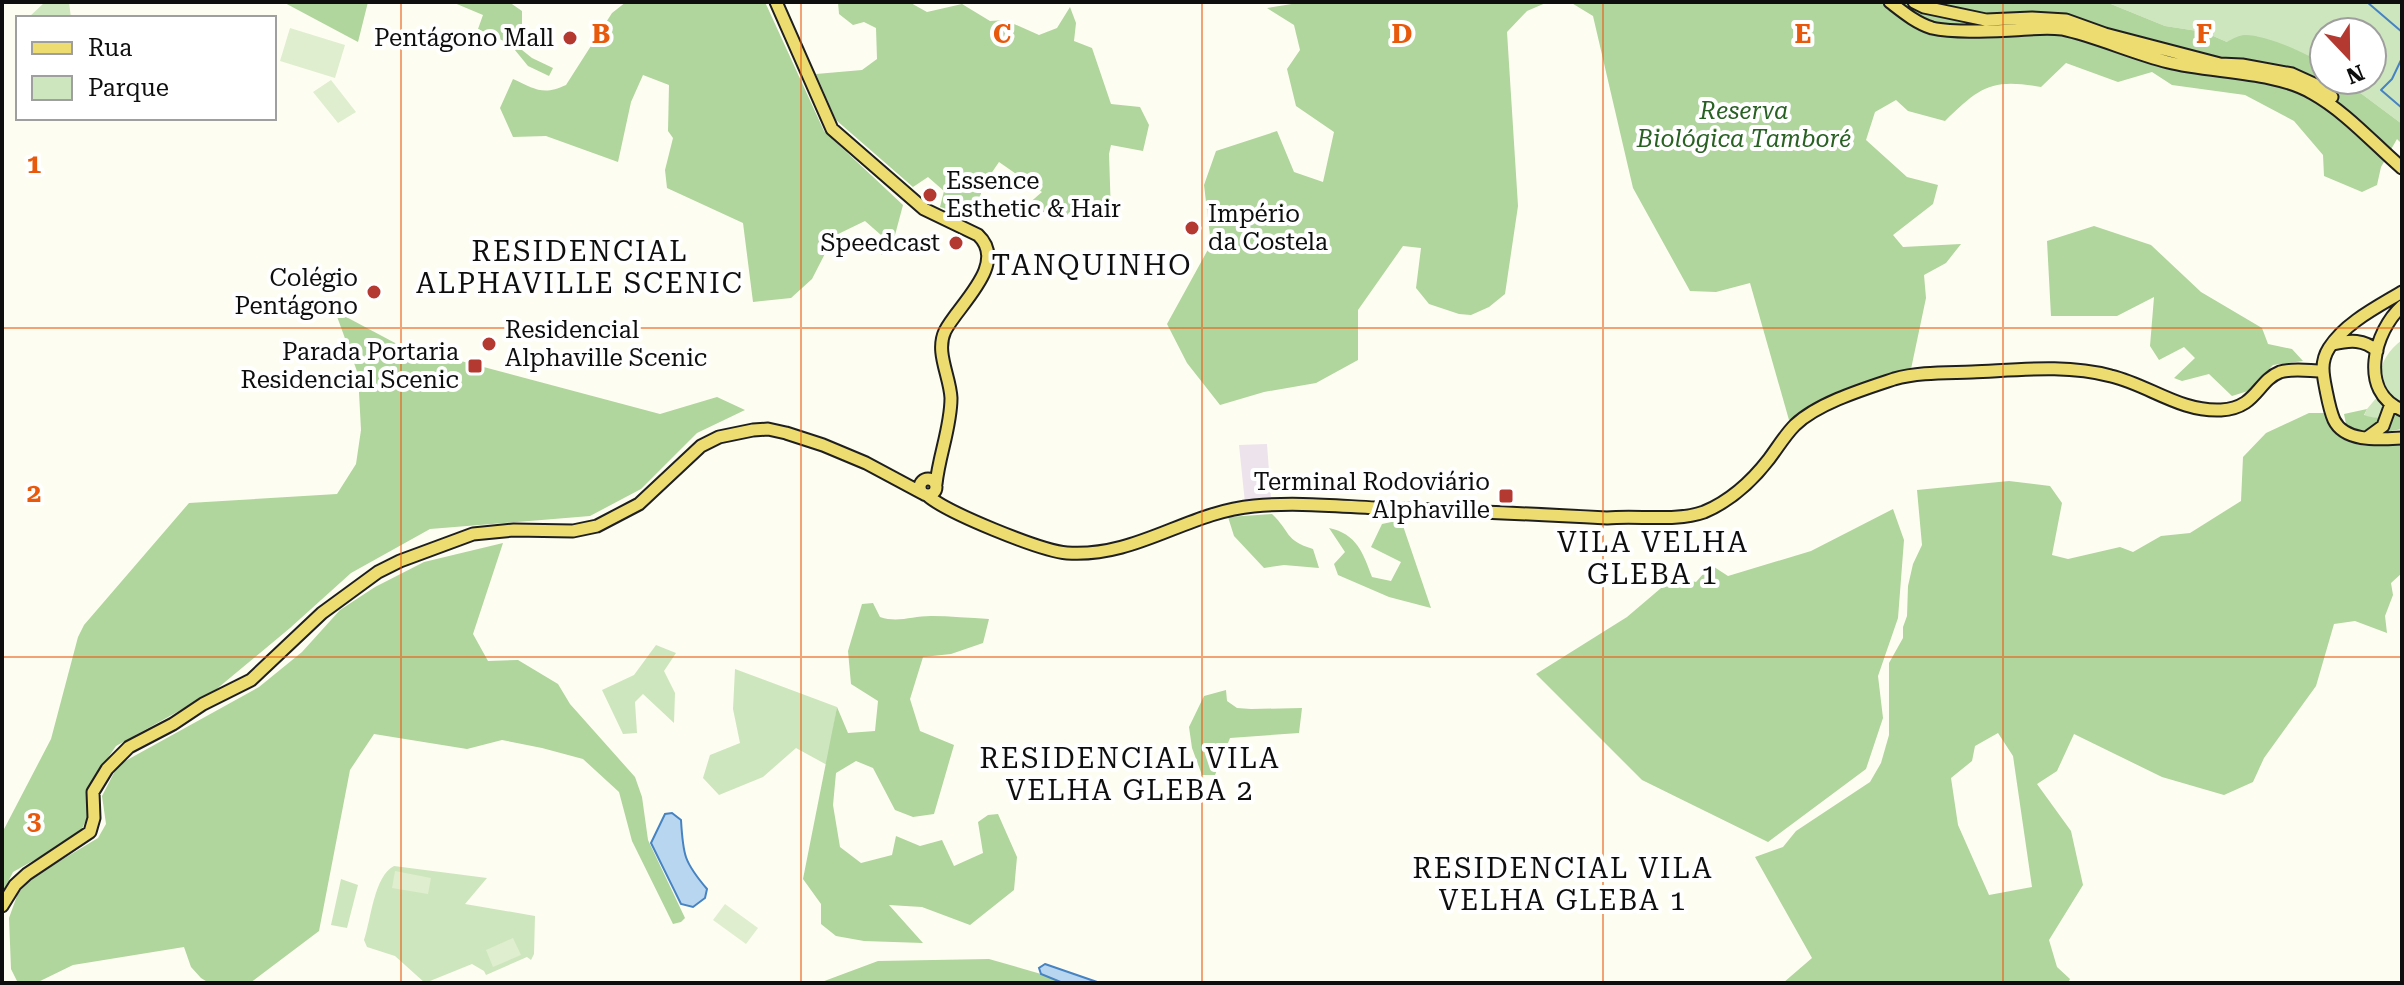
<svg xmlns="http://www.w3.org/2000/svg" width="2404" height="985" font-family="'Roboto Serif',serif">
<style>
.industrial{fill:#ece3ec}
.green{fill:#cde6bd}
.forest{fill:#b0d59d;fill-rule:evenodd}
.pitch{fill:#dfeece}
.water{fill:#b9d6f1;stroke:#4683c2;stroke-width:2}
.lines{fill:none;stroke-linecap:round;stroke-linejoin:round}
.stream{stroke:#4683c2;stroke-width:2}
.major-casing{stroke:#1f1f1f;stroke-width:15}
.major{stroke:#eddd71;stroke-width:11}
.grid{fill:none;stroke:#e8590c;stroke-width:2;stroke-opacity:0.55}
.poi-dot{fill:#b33931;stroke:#fff;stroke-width:3}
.labels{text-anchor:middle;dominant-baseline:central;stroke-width:8;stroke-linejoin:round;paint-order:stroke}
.poi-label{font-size:24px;fill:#0e0e0e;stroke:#fff;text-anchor:end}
.park-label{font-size:24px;font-style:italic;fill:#296123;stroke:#fff}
.quarter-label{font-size:28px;letter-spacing:2px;fill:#0e0e0e;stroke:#fff}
.grid-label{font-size:26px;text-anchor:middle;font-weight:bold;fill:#e8590c;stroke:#fff;stroke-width:8;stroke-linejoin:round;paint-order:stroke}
</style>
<rect width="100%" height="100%" fill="#fefdf1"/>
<path class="industrial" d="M1267 444 1271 499 1245 503 1239 445Z"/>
<path class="green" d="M45 2H69L71 18H28Z
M2106 2H2402V124L2343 80H2372V32H2324V65L2315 59 2227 42 2204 32 2165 26Z
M2402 340V414C2390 417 2376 420 2364 416L2367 409 2383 390C2376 369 2385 353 2402 340Z
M656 645 676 653 664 671 675 693 674 723 643 694 635 702 637 733 623 734 602 690 634 675Z
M735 669 837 707 827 765 796 748 763 777 719 795 703 778 710 755 740 743 733 709Z
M394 866 487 878 465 904 535 916 534 954 531 960 527 957 486 975 484 971 472 964 425 983 395 956 367 947 364 940C371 920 374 876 394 866Z
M341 879 358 885 347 928 331 925Z"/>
<path class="forest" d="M283 2H368L358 42Z
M452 2H509L522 11V50L532 58 553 68 549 76 528 66 510 44 478 29 483 15Z
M626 2H765L824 131 903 205 891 250 881 255V235L865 221 834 236 812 279 791 298 753 302 743 223 667 188 665 170 673 138 668 131 669 85 643 75 631 102 618 162 546 136 513 137 500 108 513 79C535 89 543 96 566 85L612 13Z
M838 2H909L927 12 962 4 990 21 1005 20 1039 35 1057 28 1070 7 1076 23 1074 41 1092 48 1111 104 1140 107 1149 125 1143 151 1111 145 1109 154 1111 214 1078 217 1050 211 1030 215 1020 211 1042 192 999 162 984 184 976 209 956 212 940 207 944 191 928 177 913 187 836 120 816 74 862 70 877 59 876 28 864 22 853 25 839 14Z
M1304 2H1548L1527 11 1507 32 1518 206 1505 294 1489 307 1471 315 1459 314 1429 304 1416 288 1421 248 1403 246 1358 310V360L1316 383 1264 392 1220 405 1187 363 1167 324 1211 244 1204 185 1216 151 1277 131 1294 172 1323 182 1334 132 1296 106 1287 69 1300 50 1294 25 1267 8Z
M1570 2H1604L1608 4 1643 2H2106L2165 26 2204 32 2227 42C2232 39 2239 35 2245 35 2266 35 2307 53 2324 65V80H2343L2402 124V144L2397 139 2381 167 2377 185 2362 192 2324 176 2323 155 2294 121 2245 95 2172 85 2152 72 2118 82 2066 63 2041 87C1991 78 1980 87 1945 121L1908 111 1896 100 1875 112 1866 140 1907 177 1938 185 1933 204 1893 235 1903 247 1961 244 1946 263 1924 275 1926 298 1911 369C1869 383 1828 397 1789 420L1750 283 1716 292 1690 291 1633 188 1593 16Z
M2094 226 2151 245 2201 292 2262 328 2268 344 2292 349 2303 361 2273 365 2248 391 2232 396 2209 374 2182 381 2174 378 2195 358 2184 347 2159 360 2150 346 2154 297 2117 316H2051L2047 241Z
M335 311 397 344 660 414 717 397 745 410 697 433 641 489 590 516 430 529 351 573 290 628 213 692 116 746 90 784 88 816 79 835 13 872 2 894V833L51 739 78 637 84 625 189 503 337 494 356 464 361 430 358 374Z
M2367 409 2364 415C2376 420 2390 417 2402 414V429C2382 433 2364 436 2346 424L2344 414Z
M2309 413H2326C2335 451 2371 448 2402 442V573L2391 583 2393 595 2385 616 2387 633 2355 621 2334 624 2316 686 2264 758 2253 782 2224 795 2162 777 2074 734 2057 771 2037 784 2071 831 2083 885 2049 940 2057 967 2070 979 2068 983H1783L1812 958 1755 857 1783 847 1796 831 1870 782 1881 763 1889 735V663L1903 638V627L1907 616 1908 586 1913 564 1922 545 1917 490 2009 481 2050 486 2062 503 2052 555 2068 559 2120 547 2133 552 2161 536 2190 533 2241 501 2243 457 2266 433ZM1998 733 2013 756 2032 887 1989 895 1958 825 1951 778 1972 761 1975 746Z
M1893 509 1904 540 1898 618 1878 676 1883 718 1866 769 1768 842 1642 780 1536 674 1627 617 1674 577 1696 582 1711 565 1728 576 1811 551Z
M1272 514C1291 532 1284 540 1313 549L1319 568 1284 565 1264 568 1234 536 1228 517Z
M1401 520 1431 608 1389 597 1338 575 1334 564 1345 552 1329 528C1357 534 1363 553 1372 577L1391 581 1401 562 1371 547 1382 524Z
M503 543 473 634 488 661 518 660 558 684 570 704 635 777 642 797 648 840 685 918 681 922 673 924 632 841 619 792 583 759 542 748 502 740 467 749 374 734 350 770 319 931 250 983H209L201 978 191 967 184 947 73 965 36 983H18L11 969 9 918 18 893 33 877 98 838 106 824 102 796 118 765 259 687 302 652 340 610 375 587 424 562Z
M873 603 880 617C898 623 912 616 931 616 950 616 970 618 989 619L983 643 951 654 923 657 910 699 920 731 954 745 934 814 913 817 895 810 873 768 856 761 836 773 833 805 840 847 861 863 892 855 896 836 920 846 942 840 954 866 983 853 978 822 988 815 998 814 1017 857 1014 890 970 925 922 907 889 905 923 943 864 941 836 936 821 924V904L803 879 837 707 848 733 875 731 878 701 851 684 848 651 862 604Z
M1226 690 1227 701 1237 708 1251 709 1302 708 1299 733 1230 738 1215 775H1202L1192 748 1189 727 1204 696Z
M989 959 1041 974 1063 983H819L878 961Z"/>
<path class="pitch" d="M290 28 345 45 335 78 280 61Z
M331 80 356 112 338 123 313 92Z
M395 871 431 878 428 894 392 888Z
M725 904 758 928 746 944 713 920Z
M513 938 521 955 493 967 486 950Z"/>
<path class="water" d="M672 813 681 820C683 855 684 862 707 889L705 898 693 907 681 904 651 843 665 814Z
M1045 964 1100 983H1063L1041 974 1039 968Z"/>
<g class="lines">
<path class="stream" d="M2367 2 2402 32
M2402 58 2392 79 2381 90 2402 108"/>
<g class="major-casing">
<path id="major" d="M776 2 832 129 924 209 978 235C1009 264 958 305 945 331 935 352 950 376 951 398 951 427 939 455 936 484
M1890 2C1903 12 1916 23 1932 28 1954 33 1990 31 2013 30 2030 29 2045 27 2062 29 2098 37 2132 53 2168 62 2211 73 2275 71 2312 93 2346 112 2373 143 2402 168
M1914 2 1924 7 1986 20 2032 18 2066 20 2105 34 2220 64 2242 65 2292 74 2314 84 2332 97
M2402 292C2377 307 2345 323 2329 348 2320 362 2323 375 2326 390 2328 400 2330 411 2334 420 2345 443 2381 439 2402 438
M2402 306C2374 331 2358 392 2402 410
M2333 344C2350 340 2364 339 2377 351
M2368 437 2383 426 2391 404
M920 487a8 8 0 1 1 16 0a8 8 0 1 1-16 0Z
M927 495C945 512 1041 551 1067 553 1136 558 1187 512 1254 506 1295 502 1335 506 1376 508 1453 510 1530 514 1607 518 1637 515 1676 522 1704 512 1730 501 1752 481 1769 459 1778 447 1785 435 1795 425 1818 403 1864 389 1894 379 1919 372 1946 373 1972 372 2018 370 2066 364 2111 376 2149 385 2180 412 2221 410 2257 408 2257 381 2280 372 2292 368 2310 371 2323 371
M2 906 15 885 27 874 90 832 94 818 93 792 107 769 129 747 173 724 203 704 251 680 322 613 378 572 400 561 473 534 514 530 573 531 597 526 639 504 701 446 719 437 753 430 768 429 786 433 823 445 866 463 922 493"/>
</g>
<use href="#major" class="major"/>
</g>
<path class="grid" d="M401 2V983M801 2V983M1202 2V983M1603 2V983M2003 2V983M2 328H2402M2 657H2402"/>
<g class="poi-dot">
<circle cx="570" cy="38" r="8"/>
<circle cx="930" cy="195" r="8"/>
<circle cx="1192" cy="228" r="8"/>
<circle cx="956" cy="243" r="8"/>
<circle cx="374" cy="292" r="8"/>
<circle cx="489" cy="344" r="8"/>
<rect x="467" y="358" width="16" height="16" rx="4"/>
<rect x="1498" y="488" width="16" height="16" rx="4"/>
</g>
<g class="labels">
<g class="poi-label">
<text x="554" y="38">Pentágono Mall</text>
<text x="946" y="181" text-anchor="start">Essence<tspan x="946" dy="28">Esthetic &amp; Hair</tspan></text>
<text x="1208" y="214" text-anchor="start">Império<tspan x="1208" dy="28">da Costela</tspan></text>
<text x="940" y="243">Speedcast</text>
<text x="358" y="278">Colégio<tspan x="358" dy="28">Pentágono</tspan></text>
<text x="505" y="330" text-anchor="start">Residencial<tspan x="505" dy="28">Alphaville Scenic</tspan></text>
<text x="459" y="352">Parada Portaria<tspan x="459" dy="28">Residencial Scenic</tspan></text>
<text x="1490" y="482">Terminal Rodoviário<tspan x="1490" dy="28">Alphaville</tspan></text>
</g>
<g class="park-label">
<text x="1744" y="111">Reserva<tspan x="1744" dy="28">Biológica Tamboré</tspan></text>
</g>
<g class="quarter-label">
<text x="580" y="251">RESIDENCIAL<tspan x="580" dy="32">ALPHAVILLE SCENIC</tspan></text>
<text x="1092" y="265">TANQUINHO</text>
<text x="1653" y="542">VILA VELHA<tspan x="1653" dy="32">GLEBA 1</tspan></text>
<text x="1130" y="758">RESIDENCIAL VILA<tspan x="1130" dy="32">VELHA GLEBA 2</tspan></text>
<text x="1563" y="868">RESIDENCIAL VILA<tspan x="1563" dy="32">VELHA GLEBA 1</tspan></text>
</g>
</g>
<g class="grid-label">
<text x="601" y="43">B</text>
<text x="1002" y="43">C</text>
<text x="1402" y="43">D</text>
<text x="1803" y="43">E</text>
<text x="2204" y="43">F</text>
<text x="34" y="173">1</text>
<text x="34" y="502">2</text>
<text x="34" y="830">3</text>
</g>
<rect width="2404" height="985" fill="none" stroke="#0e0e0e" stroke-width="8"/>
<rect x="16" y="16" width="260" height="104" fill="#ffffff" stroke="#9f9f9f" stroke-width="2"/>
<rect x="32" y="42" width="40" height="12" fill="#eddd71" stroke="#9f9f9f" stroke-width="2"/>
<text x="88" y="56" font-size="24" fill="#0e0e0e">Rua</text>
<rect x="32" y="76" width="40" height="24" fill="#cde6bd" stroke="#9f9f9f" stroke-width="2"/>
<text x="88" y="96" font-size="24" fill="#0e0e0e">Parque</text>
<g transform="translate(2348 56) rotate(158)"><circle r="38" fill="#ffffff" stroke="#9f9f9f" stroke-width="2"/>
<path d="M0-6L14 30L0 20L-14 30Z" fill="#b33931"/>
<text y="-12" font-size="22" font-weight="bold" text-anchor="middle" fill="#0e0e0e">N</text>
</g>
</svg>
